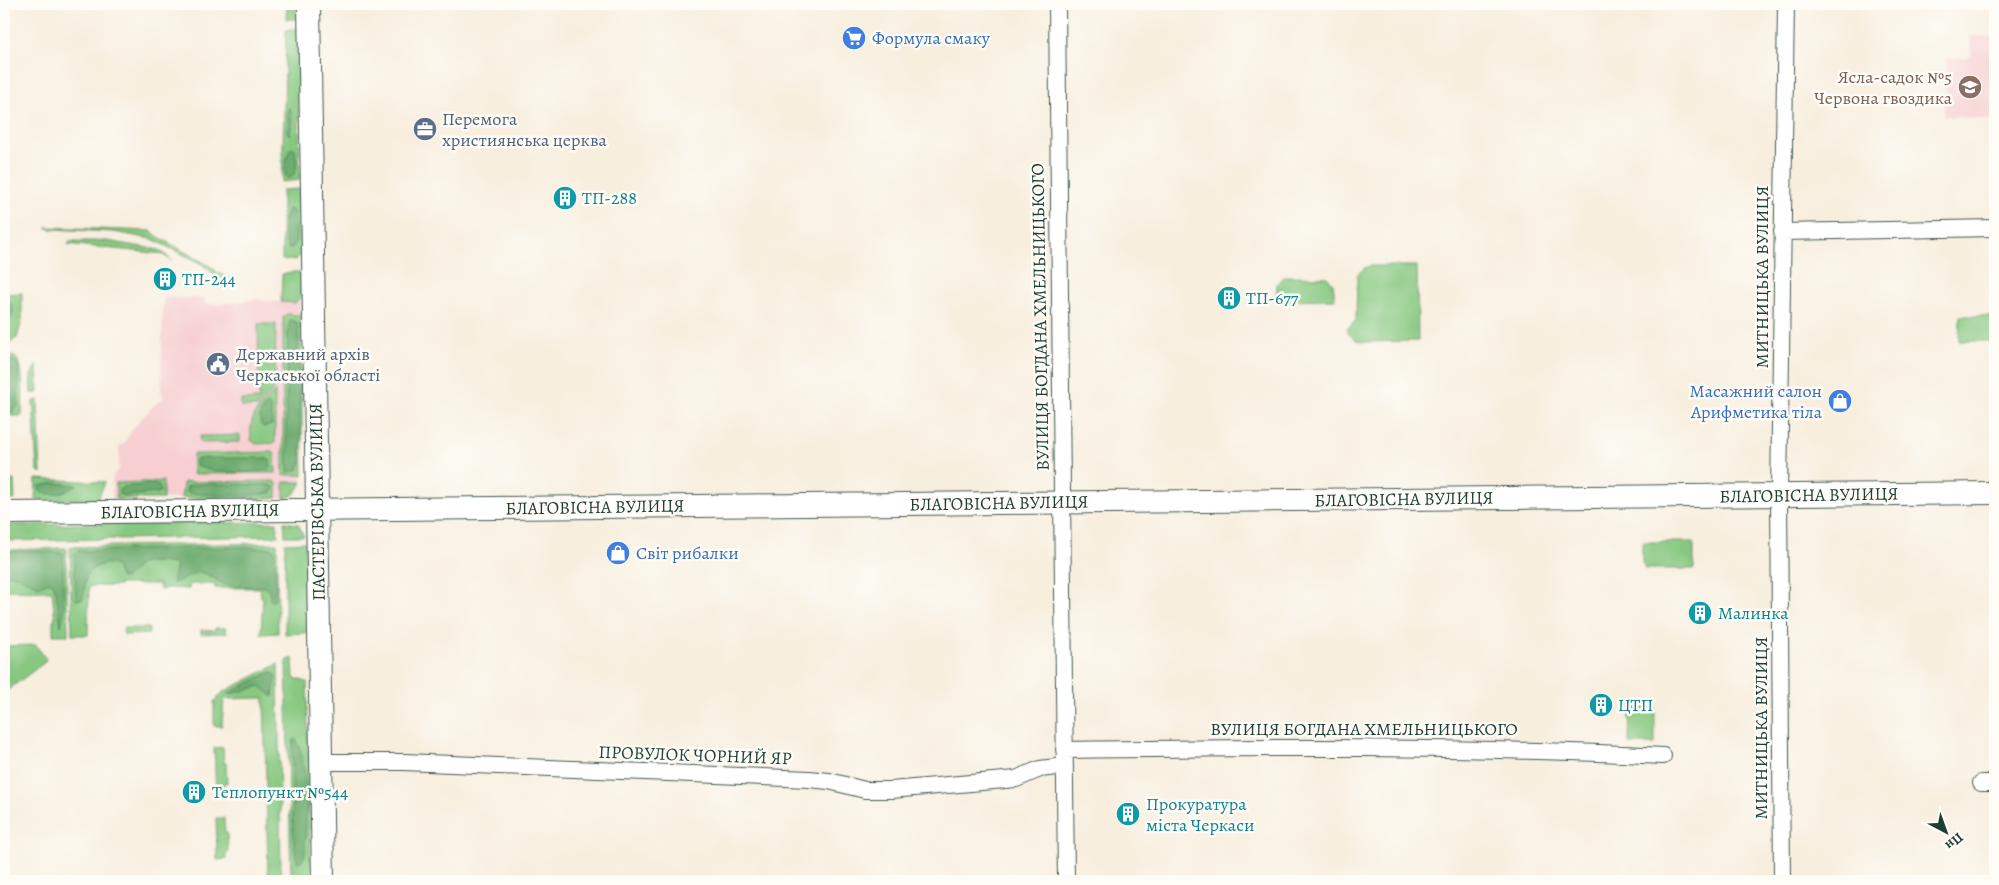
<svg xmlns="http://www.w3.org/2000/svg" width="1999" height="885" font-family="Alegreya,serif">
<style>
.built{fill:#f7cfd2}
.green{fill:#87c880;stroke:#53825a}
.forest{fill:#6dac6e;stroke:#467451}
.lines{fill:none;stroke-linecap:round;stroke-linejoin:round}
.street-casing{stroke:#40584e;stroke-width:18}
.secondary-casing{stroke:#40584e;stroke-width:24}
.street{stroke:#fff;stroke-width:16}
.secondary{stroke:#fff;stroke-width:22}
.labels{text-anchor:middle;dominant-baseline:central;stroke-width:5;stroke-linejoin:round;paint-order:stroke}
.shop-label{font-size:18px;fill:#366cbe;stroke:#fdfcf7;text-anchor:start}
.education-label{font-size:18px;fill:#785e54;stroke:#fdfcf7;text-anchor:end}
.service-label{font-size:18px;fill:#4e5e75;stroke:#fdfcf7;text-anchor:start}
.culture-label{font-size:18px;fill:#0d838f;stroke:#fdfcf7;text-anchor:start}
.street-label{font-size:18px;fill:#1f3d34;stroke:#fdfcf7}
</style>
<rect width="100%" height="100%" fill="#fdfcf7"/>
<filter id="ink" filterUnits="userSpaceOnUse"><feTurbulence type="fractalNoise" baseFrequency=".02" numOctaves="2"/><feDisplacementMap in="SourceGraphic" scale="10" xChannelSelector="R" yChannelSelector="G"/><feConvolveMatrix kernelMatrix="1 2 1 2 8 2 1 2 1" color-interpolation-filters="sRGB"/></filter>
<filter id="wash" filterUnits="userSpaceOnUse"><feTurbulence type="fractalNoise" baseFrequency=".0096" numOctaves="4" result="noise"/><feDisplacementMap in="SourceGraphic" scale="20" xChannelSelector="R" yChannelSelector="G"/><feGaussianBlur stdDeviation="1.12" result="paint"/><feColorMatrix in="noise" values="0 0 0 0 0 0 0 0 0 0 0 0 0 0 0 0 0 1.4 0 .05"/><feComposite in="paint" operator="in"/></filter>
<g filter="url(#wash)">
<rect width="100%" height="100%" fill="#f8eede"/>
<path class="built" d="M1970 36 1995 37V120L1944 116 1947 58H1966L1971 55Z
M301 297 303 475 298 491 292 496 284 498 112 499 113 475 119 469V445H123L134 427 154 405 164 398 161 391 163 298H204L205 304H218L261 299V301L282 302 299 301Z"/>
<path class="green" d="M287 4H297V19H286Z
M291 29H298L300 180 282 182 286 30Z
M300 189 301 255 296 260H282V190Z
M46 227 152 231 157 236 215 269V271L230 279 228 282 220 279 202 264 152 239 113 232 50 229Z
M70 241H107L160 250 172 261 162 254 67 244Z
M1370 266H1417L1418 341 1363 342C1355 340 1349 337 1347 329L1356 320 1357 275 1364 268Z
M293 272H301V297L295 303 281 302 282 274Z
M1287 276 1327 277 1333 283 1335 299 1276 300 1277 284 1283 277Z
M22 293V321L17 338 4 346V294Z
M287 314 301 315 303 475H283V317Z
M1960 316H1995V341H1959Z
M258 324H276L275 388 257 407H241V400L259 399Z
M4 355C9 355 15 356 18 360 25 369 22 404 22 416H4V394L6 393 7 383 4 382Z
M37 365 38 393H31C30 383 29 373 37 365Z
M275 391V443L256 444 251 440C248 416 260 406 275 391Z
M38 400 41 473 37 470 33 401Z
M240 435V442L200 443V436Z
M273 452 275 455 276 473 193 474V454Z
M36 479 105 482 98 499 35 500Z
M4 480H14L15 500H4Z
M163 481V499H116V483Z
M274 481 277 483V498H181L183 483 185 482Z
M284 482H302C298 491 294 497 284 498Z
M277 522 278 536 4 541V525Z
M284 522 298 524 304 536H285Z
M305 542 306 633 285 634V543Z
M1642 542H1694V569H1645L1642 562Z
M277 543 278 633 261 634 263 597H261L260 588H215V584H190L189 589 166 588 165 589 160 590 159 584H119V586H89L88 635H72L70 547Z
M66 548 68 635H53V620H55L52 591 4 590V550Z
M123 628H149V634L124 635Z
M215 628H226L227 633 201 634V630L215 631Z
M36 645 46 659 45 662 4 693V646Z
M293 658 294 678 307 682 311 881H291L286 661Z
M278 664 281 876 271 877V874H268L264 698 224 699 222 726H214V702L223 692Z
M1630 704H1655V744H1629Z
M223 747 224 763H226L227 783H223V796L216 797 214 748Z
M216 818H224L225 833H227L228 853H226V859L217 860Z"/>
<path class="forest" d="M288 108H290C293 116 292 127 289 135L287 132Z
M293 148 295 150C296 162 300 172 288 179 282 172 286 158 290 149Z
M288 209 293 211C296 223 300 240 291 249L288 248C283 238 283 219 288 209Z
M4 300 11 303 13 311 4 336Z
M290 320 297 322 298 328 301 462 298 470 288 472 286 427 288 330Z
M4 358 18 363 19 369 18 406 12 412 4 413V404L8 399 9 388V372Z
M267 404 271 407 272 425 264 427 261 425C258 417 261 410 267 404Z
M206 458H265L270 460 271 469 270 470C253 472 210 475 196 465L197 459Z
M53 483 77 485C66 492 51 498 40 491L39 486Z
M151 484 159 486 160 491 158 493 125 496 119 494 120 489 124 487Z
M208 484 270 485 274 487 273 492C262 497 197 496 186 492L187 487 191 485Z
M241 547 273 548 274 550 276 585 274 601H271L269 592 265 587C252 586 234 588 222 583 214 580 211 574 201 573 190 571 183 583 172 583L176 564 158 562 140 564 125 579 121 578C119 575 118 570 116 567 109 559 91 567 87 575 84 583 85 591 83 599L76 600 74 554 78 551Z
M33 551 63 553 64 613 61 626 56 592 53 584 50 582 38 586 15 575 4 574V552Z
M268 673H274L276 677 273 697 260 686 231 694H227Z
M295 739C310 759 306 826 305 853L303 859 298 863C290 849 293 771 292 750L294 740Z"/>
</g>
<g filter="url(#ink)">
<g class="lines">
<g class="street-casing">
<path id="street" d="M1057 4 1066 881
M1782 232 1995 228
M1064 750C1264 747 1464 746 1663 756
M321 762H404L809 779 829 781 865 790H891L1016 779 1040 769 1065 766
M1981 783H1995
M1782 881 1779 495 1786 4"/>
</g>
<g class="secondary-casing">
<path id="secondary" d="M309 4 323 881
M4 513 1995 493"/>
</g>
<use href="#street" class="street"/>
<use href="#secondary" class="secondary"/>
</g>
</g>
<defs>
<g id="supermarket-disc" transform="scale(1.25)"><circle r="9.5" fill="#3f7fe0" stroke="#fdfcf7"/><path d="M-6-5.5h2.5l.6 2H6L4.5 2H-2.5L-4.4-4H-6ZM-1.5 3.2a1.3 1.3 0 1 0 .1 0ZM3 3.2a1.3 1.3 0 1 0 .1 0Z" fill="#fff"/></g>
<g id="school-disc" transform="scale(1.25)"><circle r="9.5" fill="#8d6e63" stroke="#fdfcf7"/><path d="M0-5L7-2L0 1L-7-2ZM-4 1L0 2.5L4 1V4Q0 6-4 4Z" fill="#fff"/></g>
<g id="office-disc" transform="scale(1.25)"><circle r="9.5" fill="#5c6f8a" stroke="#fdfcf7"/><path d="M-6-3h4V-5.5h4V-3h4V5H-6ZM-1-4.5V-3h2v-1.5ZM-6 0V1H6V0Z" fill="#fff"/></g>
<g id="building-disc" transform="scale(1.25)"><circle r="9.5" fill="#0f9aa8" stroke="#fdfcf7"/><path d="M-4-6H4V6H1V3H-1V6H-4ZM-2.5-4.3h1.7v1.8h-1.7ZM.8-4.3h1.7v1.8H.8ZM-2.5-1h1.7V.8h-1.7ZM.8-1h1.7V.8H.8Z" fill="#fff"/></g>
<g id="civic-disc" transform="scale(1.25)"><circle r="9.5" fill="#5c6f8a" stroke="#fdfcf7"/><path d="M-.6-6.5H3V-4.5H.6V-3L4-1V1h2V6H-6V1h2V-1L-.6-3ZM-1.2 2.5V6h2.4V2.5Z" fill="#fff"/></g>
<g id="shop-disc" transform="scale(1.25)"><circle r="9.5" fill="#3f7fe0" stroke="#fdfcf7"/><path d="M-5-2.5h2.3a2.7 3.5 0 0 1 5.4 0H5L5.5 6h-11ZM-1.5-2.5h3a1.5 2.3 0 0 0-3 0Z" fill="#fff"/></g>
</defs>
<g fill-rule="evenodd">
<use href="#supermarket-disc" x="854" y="38"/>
<use href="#school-disc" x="1970" y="87"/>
<use href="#office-disc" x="425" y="129"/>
<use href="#building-disc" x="565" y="198"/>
<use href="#building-disc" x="165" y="279"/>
<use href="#building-disc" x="1229" y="298"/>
<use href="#civic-disc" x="218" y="364"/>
<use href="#shop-disc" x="1840" y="401"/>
<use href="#shop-disc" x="618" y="553"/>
<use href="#building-disc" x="1700" y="613"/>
<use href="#building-disc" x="1601" y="705"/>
<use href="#building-disc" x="194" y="792"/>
<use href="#building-disc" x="1128" y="814"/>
</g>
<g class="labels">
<g class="shop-label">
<text x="872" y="38">Формула смаку</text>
<text x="1822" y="391" text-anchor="end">Масажний салон<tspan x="1822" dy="21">Арифметика тіла</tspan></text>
<text x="636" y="553">Світ рибалки</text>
</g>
<g class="education-label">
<text x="1952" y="77">Ясла-садок №5<tspan x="1952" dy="21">Червона гвоздика</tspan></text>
</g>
<g class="service-label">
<text x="442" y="119">Перемога<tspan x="442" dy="21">християнська церква</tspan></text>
<text x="236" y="354">Державний архів<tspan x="236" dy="21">Черкаської області</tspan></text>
</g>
<g class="culture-label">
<text x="582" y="198">ТП-288</text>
<text x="182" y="279">ТП-244</text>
<text x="1246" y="298">ТП-677</text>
<text x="1718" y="613">Малинка</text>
<text x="1618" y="705">ЦТП</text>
<text x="212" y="792">Теплопункт №544</text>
<text x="1146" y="804">Прокуратура<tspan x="1146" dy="21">міста Черкаси</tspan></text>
</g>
<g class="street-label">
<text transform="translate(1762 277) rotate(-90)">МИТНИЦЬКА ВУЛИЦЯ</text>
<text transform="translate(1040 317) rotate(-91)">ВУЛИЦЯ БОГДАНА ХМЕЛЬНИЦЬКОГО</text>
<text transform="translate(1809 495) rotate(-1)">БЛАГОВІСНА ВУЛИЦЯ</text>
<text transform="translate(1404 499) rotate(-1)">БЛАГОВІСНА ВУЛИЦЯ</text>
<text transform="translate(317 502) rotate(-91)">ПАСТЕРІВСЬКА ВУЛИЦЯ</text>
<text transform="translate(999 503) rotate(-1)">БЛАГОВІСНА ВУЛИЦЯ</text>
<text transform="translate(595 507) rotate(-1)">БЛАГОВІСНА ВУЛИЦЯ</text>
<text transform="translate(190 511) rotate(-1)">БЛАГОВІСНА ВУЛИЦЯ</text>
<text transform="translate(1761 728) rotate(-90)">МИТНИЦЬКА ВУЛИЦЯ</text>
<text x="1364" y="729">ВУЛИЦЯ БОГДАНА ХМЕЛЬНИЦЬКОГО</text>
<text transform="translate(695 755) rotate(2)">ПРОВУЛОК ЧОРНИЙ ЯР</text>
</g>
</g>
<rect width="1999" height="885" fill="none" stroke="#fdfcf7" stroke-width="20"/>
<g transform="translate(1946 832) rotate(139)" stroke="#fdfcf7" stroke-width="4" paint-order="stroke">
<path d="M0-4L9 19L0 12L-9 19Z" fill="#1f3d34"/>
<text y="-8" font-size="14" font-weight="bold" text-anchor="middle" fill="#1f3d34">Пн</text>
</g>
</svg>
